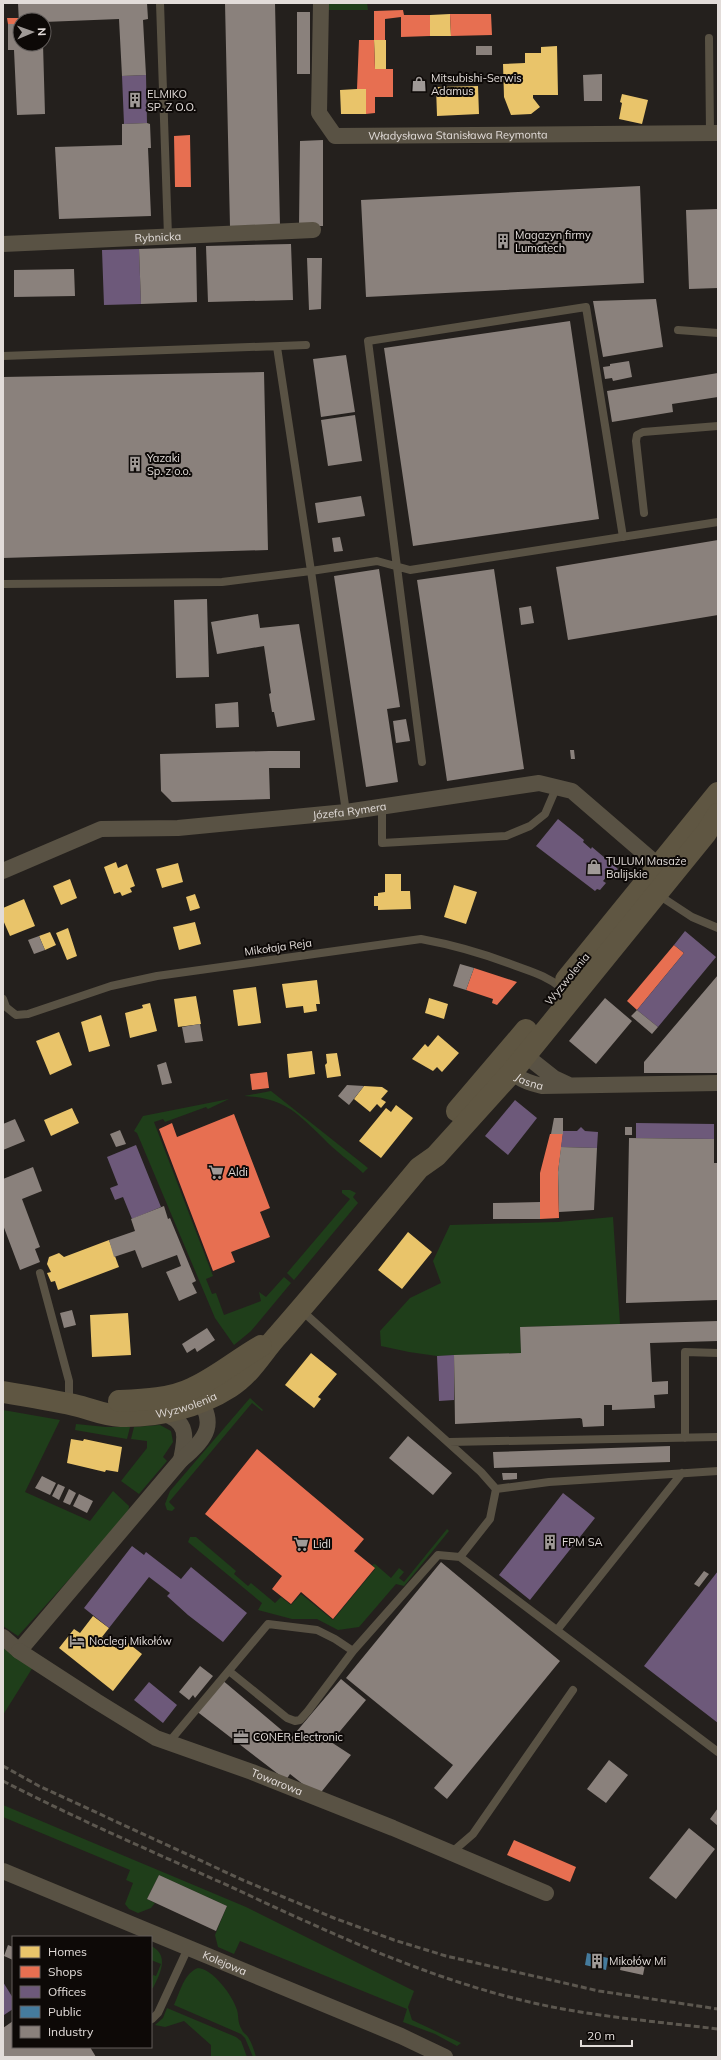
<svg xmlns="http://www.w3.org/2000/svg" width="721" height="2060" font-family="Mulish,sans-serif">
<style>
.green{fill:#1f3e1a}
.homes{fill:#e9c46a}
.shops{fill:#e76f51}
.offices{fill:#6d597a}
.public{fill:#457b9d}
.industry{fill:#8a817c}
.lines{fill:none;stroke-linecap:round;stroke-linejoin:round}
.lane{stroke:#595244;stroke-width:8}
.street{stroke:#595244;stroke-width:16}
.secondary{stroke:#5f5642;stroke-width:22}
.rail{stroke:#5c574f;stroke-width:3;stroke-dasharray:6 3;stroke-linecap:butt}
.labels{text-anchor:middle;dominant-baseline:central;stroke-width:4;stroke-linejoin:round;paint-order:stroke}
.poi-label{font-size:11px;fill:#e2dcd9;stroke:#0d0907;text-anchor:start}
.street-label{font-size:11px;fill:#e2dcd9;stroke:#0d0907}
</style>
<rect width="100%" height="100%" fill="#24201d"/>
<path class="green" d="M327 3H367L368 10H328Z
M271 1091 368 1168 363 1173C350 1161 335 1151 323 1138 296 1112 284 1098 244 1096Z
M229 1099 208 1109 206 1107 165 1122 163 1119 154 1122 213 1276 206 1279 212 1294 216 1293 224 1315 261 1301 259 1292 266 1297 284 1277 291 1283 251 1331 234 1345 215 1318 137 1133 134 1131 143 1116Z
M342 1190H350L356 1193 353 1197 358 1203 294 1280 287 1273 350 1199 342 1193Z
M613 1217 620 1324 520 1327 521 1353 437 1356 409 1352 381 1346 380 1331 410 1298 441 1283 433 1261 450 1225 558 1222Z
M250 1398 263 1410 262 1411 252 1403 169 1502 175 1508 172 1511 167 1510 165 1504 170 1491Z
M3 1410 60 1420 25 1492 90 1521 113 1491 129 1506 128 1514 18 1636 3 1626Z
M76 1424 106 1427H130L127 1439 75 1430Z
M160 1425 171 1431 173 1442 163 1457 167 1461 139 1494 121 1481 147 1448V1441L131 1439 134 1427Z
M447 1529 449 1531 404 1586 396 1584 359 1627 338 1630 317 1619H292L258 1610 262 1603 188 1542 190 1537H196L236 1571 234 1574 248 1586 251 1583 275 1603 281 1597 291 1605 301 1594 333 1620 375 1569 372 1565 375 1564 391 1578 399 1568 404 1572 399 1578 404 1582Z
M3 1644 33 1667 3 1715Z
M3 1805 246 1907 414 1991 408 2007 412 2020 461 2043 457 2046 435 2034 403 2022 407 2009 240 1941 234 1954 218 1947 215 1935 227 1906 159 1875 147 1899 155 1903 151 1908 138 1913 129 1909 125 1904 133 1883 126 1880 130 1870 3 1817Z
M151 1946C170 1955 160 1974 153 1988H151L153 1975 156 1976 161 1964 151 1960Z
M198 1968C213 1969 233 1996 237 2010 239 2016 237 2022 242 2030 243 2033 246 2034 248 2037 252 2043 254 2050 256 2057H253L245 2038 241 2034 174 2005C180 1992 184 1973 198 1968Z
M167 2008 236 2037 241 2041 247 2057H211V2045L184 2021 165 2027 155 2025 163 2018Z"/>
<path class="homes" d="M450 14 451 36H430V15Z
M374 40H386V69H375Z
M557 46 558 95H533V98L540 107 531 114 511 115 504 97 503 64 525 63V53H541V47Z
M478 86 479 114 437 116 436 87Z
M357 89H366V114H341L340 90Z
M622 94 648 100 642 124 619 119 622 103 620 102Z
M116 862 118 868 127 864 135 886 130 888 132 892 122 896 120 892 114 894 104 867Z
M178 863 183 882 162 888 156 869Z
M385 874H401V891H410L411 909 378 910V906H374V896H378V893L385 892Z
M70 879 77 898 61 905 53 886Z
M454 885 477 892 466 924 444 917Z
M195 894 200 908 190 911 186 897Z
M24 899 35 926 10 936 3 920V908Z
M195 922 201 944 179 950 173 927Z
M68 928 77 956 67 960 56 933Z
M50 932 56 945 45 950 39 936Z
M317 980 320 1004H316L317 1011 304 1013 303 1006 286 1008 282 984Z
M256 987 261 1023 238 1026 233 990Z
M196 996 201 1024 178 1027 174 999Z
M429 998 448 1004 444 1019 425 1013Z
M150 1003 157 1031 130 1038 125 1013 143 1008 142 1005Z
M101 1015 110 1046 89 1052 81 1022Z
M59 1032 72 1065 50 1075 36 1041Z
M438 1035 459 1053 442 1072 437 1067 433 1071 412 1059 425 1044 428 1047Z
M312 1051 315 1074 289 1078 287 1054Z
M337 1053 341 1076 327 1078 325 1065 327 1063 326 1054Z
M364 1086 382 1087 388 1091 381 1099 386 1102 381 1108 377 1104 370 1112 354 1099Z
M396 1105 413 1118 381 1158 359 1141 386 1108 391 1112Z
M72 1108 79 1123 51 1136 44 1120Z
M408 1232 432 1252 402 1289 378 1270Z
M109 1240 119 1267 58 1290 55 1281 51 1282 47 1273 51 1272 47 1264 49 1257 59 1253 64 1257Z
M128 1313 131 1355 92 1357 90 1315Z
M311 1353 337 1374 318 1397 321 1399 314 1408 285 1385Z
M71 1439 83 1441 84 1439 122 1447 118 1472 106 1470 105 1472 67 1463Z
M93 1616 109 1628 102 1637 116 1648 123 1639 142 1654 113 1691 59 1648 74 1629 80 1633Z"/>
<path class="shops" d="M403 10 404 15H430V36L401 37V17L385 19V40H374L375 69H393V97H375V113L366 114V89H357L359 40H374V11Z
M450 14H491L492 35 451 36Z
M7 18H19V24H8Z
M190 135 191 187H175L174 136Z
M674 945 684 953 637 1010 627 1001Z
M474 968 517 982 497 1005 492 1003 493 999 466 990Z
M267 1072 269 1088 252 1090 250 1074Z
M234 1114 270 1208 260 1212 270 1237 231 1252 235 1262 213 1271 159 1129 172 1123 177 1137Z
M550 1134H563L558 1172 559 1218 540 1219V1173Z
M257 1449 364 1539 354 1551 375 1568 333 1619 301 1592 291 1604 272 1589 282 1576 205 1514Z
M514 1840 576 1867 570 1882 507 1855Z"/>
<path class="offices" d="M146 75 147 123 124 124 122 76Z
M139 249 141 304 104 305 102 250Z
M558 819 584 840 583 842 591 849 592 847 618 869 610 878 608 875 603 881 606 883 600 890 597 889 595 891 536 846Z
M685 931 716 957 658 1027 637 1010 684 953 674 945Z
M515 1100 537 1118 508 1155 485 1136Z
M636 1123 714 1124V1139L636 1138Z
M581 1127 585 1131 598 1132 597 1148 561 1147 563 1131H577Z
M136 1145 161 1207 132 1219 123 1197 115 1200 110 1188 118 1185 107 1157Z
M454 1355V1400L439 1401 437 1356Z
M563 1493 595 1518 530 1600 499 1575Z
M132 1546 144 1555 146 1552 181 1579 191 1567 247 1613 223 1642 188 1615 167 1596 170 1593 149 1577 109 1628 84 1608Z
M718 1571V1723L644 1666Z
M149 1682 177 1705 163 1723 134 1700Z
M3 1982 13 1998V2009L4 2015Z"/>
<path class="public" d="M587 1953 608 1958 606 1970 585 1965Z"/>
<path class="industry" d="M18 3H147L148 19 143 20 146 75 122 76 119 19 44 22V20H20V44H43L45 114 17 115 14 50H8V24H19Z
M225 3H275L280 226 230 227Z
M297 12H310V74H297Z
M476 46H492V55H476Z
M602 74V101H584L583 75Z
M147 123 150 124 151 148H148L151 216 59 219 55 147 122 145V124Z
M323 140V226H299L300 141Z
M640 186 644 283 366 297 361 200Z
M718 209V288L689 289 686 210Z
M291 244 293 300 208 302 206 246Z
M196 247 197 302 141 304 139 249Z
M307 258H322L321 309 309 310Z
M74 269 75 296 14 297V270Z
M656 299 663 347 603 357 593 301Z
M570 321 599 519 413 546 384 348Z
M346 355 355 412 321 417 313 359Z
M629 361 632 377 613 381 612 378 605 379 603 367 610 366V364Z
M264 372 268 550 3 558V377Z
M718 373V397L672 404 673 412 612 422 607 391Z
M355 415 362 461 328 466 321 420Z
M361 496 365 516 318 523 315 503Z
M340 537 343 551 334 552 332 538Z
M718 540V615L568 640 556 567Z
M379 569 400 707 387 709 398 782 366 787 334 576Z
M494 569 524 769 447 781 417 580Z
M207 599 209 677 176 678 174 600Z
M531 606 534 623 521 625 519 608Z
M258 614 260 628 299 624 315 720 277 727 274 712H272L269 694 271 693 264 646 217 654 211 622Z
M238 702 239 727 216 728 215 704Z
M406 719 410 741 396 743 393 721Z
M570 750H574L575 759H571Z
M269 751H300V768H269L270 799 172 802 161 791 160 754Z
M39 936 45 950 34 954 28 940Z
M460 964 474 968 466 990 453 986Z
M718 975V1073H644V1062Z
M605 998 632 1021 596 1064 569 1041Z
M637 1010 658 1027 652 1034 631 1016Z
M200 1024 203 1041 185 1043 182 1027Z
M166 1062 172 1083 162 1085 157 1065Z
M347 1085 364 1086 349 1105 338 1096Z
M554 1118H563V1134H551Z
M15 1119 25 1141 3 1150V1124Z
M625 1127H632V1135H625Z
M120 1130 126 1144 116 1147 110 1134Z
M629 1138 714 1139V1163H718V1300L626 1303Z
M561 1147 597 1148 594 1210 559 1212 558 1172Z
M33 1167 42 1191 22 1199 40 1247 35 1249 40 1262 20 1270 3 1225V1179Z
M540 1202V1219H493V1203Z
M164 1206 168 1219 170 1218 196 1281 192 1283 197 1293 179 1301 166 1272 181 1266 177 1255 142 1268 135 1250 114 1257 109 1240 135 1231 131 1219Z
M72 1310 76 1325 64 1328 60 1313Z
M718 1321V1341L650 1343 652 1382 668 1381V1394L654 1395 655 1408 612 1410V1405H604V1426L583 1427 582 1419 580 1418 455 1424 454 1355 521 1353 520 1327Z
M207 1328 215 1340 197 1352 195 1348 187 1353 182 1344Z
M408 1436 452 1473 433 1495 389 1458Z
M670 1446V1462L494 1468 493 1452Z
M502 1473H517V1479L503 1480Z
M42 1476 56 1483 50 1495 35 1488Z
M58 1484 65 1487 59 1500 52 1496Z
M69 1489 76 1493 70 1505 63 1502Z
M79 1494 93 1501 87 1513 73 1506Z
M441 1562 560 1661 447 1799 434 1788 453 1765 346 1678Z
M704 1571 709 1574 699 1587 694 1584Z
M200 1666 213 1676 195 1698 193 1695 189 1700 179 1692Z
M221 1679 291 1738 341 1679 366 1700 331 1742 351 1755 318 1796 290 1774 286 1780 195 1710Z
M609 1760 628 1775 606 1803 587 1789Z
M718 1808V1826L710 1819Z
M689 1828 715 1849 676 1899 649 1878Z
M159 1875 227 1906 216 1931 147 1899Z
M8 1945 13 1947V1960L4 1956Z
M622 1961 645 1965 643 1975 620 1970Z
M13 2021V2047H90L96 2057H3V2028Z"/>
<g class="lines">
<path class="lane" d="M160 3 168 236
M709 38 710 133
M678 330 718 333
M3 356 306 345
M644 513 636 441 637 435 643 432 718 426
M3 584 222 582 311 571 277 347
M422 762 368 341 586 307 623 537
M382 806V843L506 836 530 826 545 814 557 786
M346 812 311 571 377 561 410 570 718 522
M657 894 692 917 718 928
M3 999 6 1007 16 1015 28 1014 111 986 157 976 421 939C454 945 485 954 516 966 532 972 547 976 560 987
M40 1273 69 1381V1403
M301 1310 481 1472 496 1489
M685 1438V1352L718 1353
M449 1442 718 1437
M496 1489 490 1519 460 1557 718 1752
M496 1489 549 1482 718 1471
M557 1630 682 1473
M353 1651 438 1555 460 1557
M169 1742 268 1624 317 1630 335 1639 353 1651 308 1711 300 1720 295 1721 287 1718 229 1671
M451 1853 473 1834 573 1690
M152 2019 158 2013 188 1948"/>
<g class="street">
<path id="s1" d="M321 3 319 113 335 136 718 133"/>
<path id="s2" d="M3 244 313 230"/>
<path id="s3" d="M3 871 101 829 178 828 346 812 539 783 572 791 667 873"/>
<path id="s4" d="M569 1085 554 1078 525 1055 508 1052C509 1076 521 1081 542 1086L718 1083"/>
<path d="M162 1413C189 1421 186 1437 181 1460"/>
<path d="M3 1637 19 1651 181 1460C207 1439 219 1422 194 1393"/>
<path id="s5" d="M19 1651 96 1701 156 1738 252 1772 393 1828 546 1893"/>
<path id="s6" d="M3 1871 401 2036 445 2057"/>
</g>
<g class="secondary">
<path d="M566 980 718 793"/>
<path d="M457 1111 526 1030"/>
<path id="s7" d="M3 1392C27 1396 51 1400 74 1405 92 1409 101 1415 121 1416 158 1417 199 1407 230 1387 252 1373 262 1352 279 1334 327 1279 373 1223 419 1168L436 1156 512 1072 706 833 718 814"/>
<path d="M119 1401C143 1400 171 1399 193 1388 217 1377 238 1359 261 1346"/>
</g>
<path class="rail" d="M3 1766 39 1786 245 1881 334 1918 394 1940 446 1956 599 1991 718 2009
M3 1781C77 1819 153 1852 229 1886 324 1930 419 1975 521 2000 585 2016 652 2021 718 2029"/>
</g>
<defs>
<g id="shop-bare" transform="scale(1.2)"><path d="M-5-2.5h2.3a2.7 3.5 0 0 1 5.4 0H5L5.5 6h-11ZM-1.5-2.5h3a1.5 2.3 0 0 0-3 0Z" fill="#a09a97" stroke="#0d0907" stroke-width="2.5" paint-order="stroke"/></g>
<g id="building-bare" transform="scale(1.2)"><path d="M-4-6H4V6H1V3H-1V6H-4ZM-2.5-4.3h1.7v1.8h-1.7ZM.8-4.3h1.7v1.8H.8ZM-2.5-1h1.7V.8h-1.7ZM.8-1h1.7V.8H.8Z" fill="#a09a97" stroke="#0d0907" stroke-width="2.5" paint-order="stroke"/></g>
<g id="supermarket-bare" transform="scale(1.2)"><path d="M-6-5.5h2.5l.6 2H6L4.5 2H-2.5L-4.4-4H-6ZM-1.5 3.2a1.3 1.3 0 1 0 .1 0ZM3 3.2a1.3 1.3 0 1 0 .1 0Z" fill="#a09a97" stroke="#0d0907" stroke-width="2.5" paint-order="stroke"/></g>
<g id="hotel-bare" transform="scale(1.2)"><path d="M-6-4.5h1.5V1H6V5H4.5V3h-9V5H-6ZM-4 0a1.8 1.8 0 1 1 3.6 0ZM.5 0V-2.5h3Q6-2.5 6 0Z" fill="#a09a97" stroke="#0d0907" stroke-width="2.5" paint-order="stroke"/></g>
<g id="office-bare" transform="scale(1.2)"><path d="M-6-3h4V-5.5h4V-3h4V5H-6ZM-1-4.5V-3h2v-1.5ZM-6 0V1H6V0Z" fill="#a09a97" stroke="#0d0907" stroke-width="2.5" paint-order="stroke"/></g>
</defs>
<g fill-rule="evenodd">
<use href="#shop-bare" x="419" y="84"/>
<use href="#building-bare" x="135" y="100"/>
<use href="#building-bare" x="503" y="241"/>
<use href="#building-bare" x="135" y="464"/>
<use href="#shop-bare" x="594" y="867"/>
<use href="#supermarket-bare" x="216" y="1172"/>
<use href="#building-bare" x="550" y="1542"/>
<use href="#supermarket-bare" x="301" y="1544"/>
<use href="#hotel-bare" x="77" y="1641"/>
<use href="#office-bare" x="241" y="1737"/>
<use href="#building-bare" x="597" y="1961"/>
</g>
<g class="labels">
<g class="poi-label">
<text x="431" y="78">Mitsubishi-Serwis<tspan x="431" dy="13">Adamus</tspan></text>
<text x="147" y="94">ELMIKO<tspan x="147" dy="13">SP. Z O.O.</tspan></text>
<text x="515" y="235">Magazyn firmy<tspan x="515" dy="13">Lumatech</tspan></text>
<text x="147" y="458">Yazaki<tspan x="147" dy="13">Sp. z o.o.</tspan></text>
<text x="606" y="861">TULUM Masaże<tspan x="606" dy="13">Balijskie</tspan></text>
<text x="228" y="1172">Aldi</text>
<text x="562" y="1542">FPM SA</text>
<text x="313" y="1544">Lidl</text>
<text x="89" y="1641">Noclegi Mikołów</text>
<text x="253" y="1737">CONER Electronic</text>
<text x="609" y="1961">Mikołów Mi</text>
</g>
<g class="street-label">
<text stroke="none"><textPath href="#s1" startOffset="261">Władysława Stanisława Reymonta</textPath></text>
<text stroke="none"><textPath href="#s2" startOffset="155">Rybnicka</textPath></text>
<text stroke="none"><textPath href="#s3" startOffset="356">Józefa Rymera</textPath></text>
<text transform="translate(278 947) rotate(-8)">Mikołaja Reja</text>
<text transform="translate(567 979) rotate(-51)">Wyzwolenia</text>
<text stroke="none"><textPath href="#s4" startOffset="111">Jasna</textPath></text>
<text stroke="none"><textPath href="#s7" startOffset="187">Wyzwolenia</textPath></text>
<text stroke="none"><textPath href="#s5" startOffset="291">Towarowa</textPath></text>
<text stroke="none"><textPath href="#s6" startOffset="240">Kolejowa</textPath></text>
</g>
</g>
<rect width="721" height="2060" fill="none" stroke="#e2dcd9" stroke-width="8"/>
<rect x="12" y="1936" width="140" height="112" fill="#0d0907" stroke="#625d5b"/>
<rect x="20" y="1946" width="20" height="12" fill="#e9c46a" stroke="#625d5b"/>
<text x="48" y="1956" font-size="12" fill="#e2dcd9">Homes</text>
<rect x="20" y="1966" width="20" height="12" fill="#e76f51" stroke="#625d5b"/>
<text x="48" y="1976" font-size="12" fill="#e2dcd9">Shops</text>
<rect x="20" y="1986" width="20" height="12" fill="#6d597a" stroke="#625d5b"/>
<text x="48" y="1996" font-size="12" fill="#e2dcd9">Offices</text>
<rect x="20" y="2006" width="20" height="12" fill="#457b9d" stroke="#625d5b"/>
<text x="48" y="2016" font-size="12" fill="#e2dcd9">Public</text>
<rect x="20" y="2026" width="20" height="12" fill="#8a817c" stroke="#625d5b"/>
<text x="48" y="2036" font-size="12" fill="#e2dcd9">Industry</text>
<g transform="translate(32 32) rotate(88)"><circle r="19" fill="#0d0907" stroke="#625d5b"/>
<path d="M0-3L7 15L0 10L-7 15Z" fill="#a09a97"/>
<text y="-6" font-size="11" font-weight="bold" text-anchor="middle" fill="#e2dcd9">N</text>
</g>
<path d="M581 2040v6h51v-6" fill="none" stroke="#e2dcd9" stroke-width="2"/>
<text x="587" y="2040" font-size="12" fill="#e2dcd9" stroke="#0d0907" stroke-width="3" paint-order="stroke">20 m</text>
</svg>
